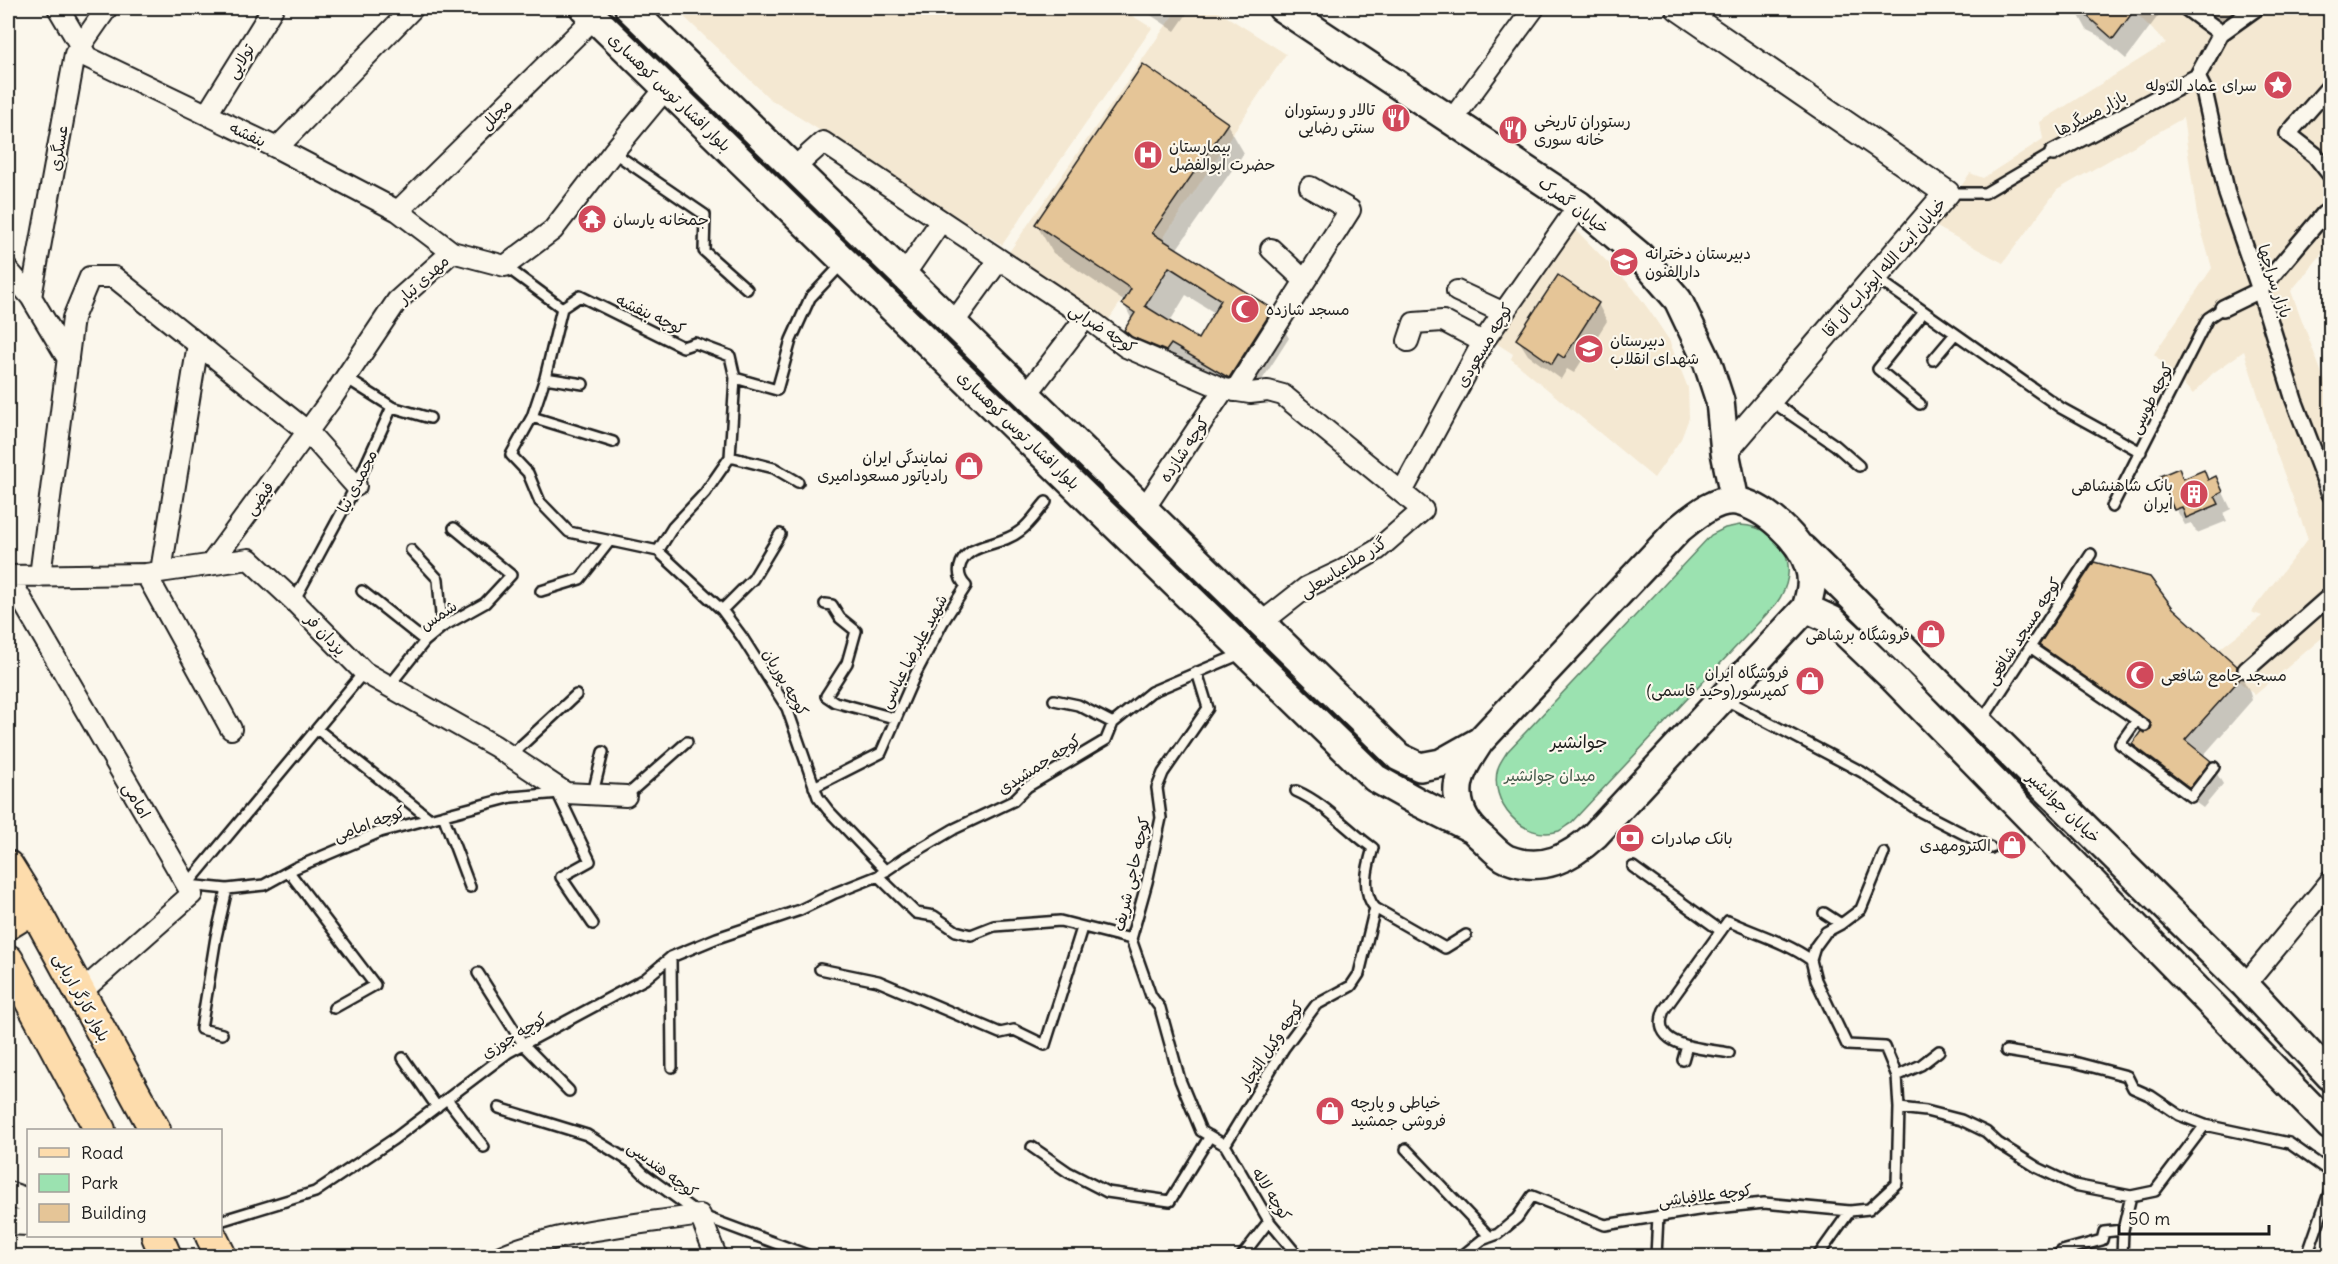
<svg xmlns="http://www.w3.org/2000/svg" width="2338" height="1264" font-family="Delius,'Playpen Sans Arabic',sans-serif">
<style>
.built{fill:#f4e8d2}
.green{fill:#9be2b0;stroke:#5c7f66;stroke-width:1.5}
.shadow{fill:#0003;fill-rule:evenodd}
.building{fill:#e5c597;stroke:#1c1c1c;stroke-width:1.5;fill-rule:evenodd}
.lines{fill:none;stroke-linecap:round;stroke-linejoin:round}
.service-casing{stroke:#1c1c1c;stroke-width:14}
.pedestrian-casing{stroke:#1c1c1c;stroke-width:20}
.minor-casing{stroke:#1c1c1c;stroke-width:24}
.tertiary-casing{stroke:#1c1c1c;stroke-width:28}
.secondary-casing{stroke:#1c1c1c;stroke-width:32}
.primary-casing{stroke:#1c1c1c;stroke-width:34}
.service{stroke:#fbf7ec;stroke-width:9}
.pedestrian{stroke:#fbf7ec;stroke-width:15}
.minor{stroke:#fbf7ec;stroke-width:20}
.tertiary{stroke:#fbf7ec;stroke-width:24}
.secondary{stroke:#fbf7ec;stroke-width:27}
.primary{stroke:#fddcac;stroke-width:30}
.labels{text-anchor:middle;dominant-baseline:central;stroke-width:4.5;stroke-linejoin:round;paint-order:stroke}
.street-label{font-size:16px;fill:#1c1c1c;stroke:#fbf7ec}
.poi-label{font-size:16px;fill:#1c1c1c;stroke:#fbf7ec;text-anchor:start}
.park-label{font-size:16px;fill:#425748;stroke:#fbf7ec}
.neighbourhood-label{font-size:18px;fill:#1c1c1c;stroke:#fbf7ec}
</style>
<rect width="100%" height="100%" fill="#fbf7ec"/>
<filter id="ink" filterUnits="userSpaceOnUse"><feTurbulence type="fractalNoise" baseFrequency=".0167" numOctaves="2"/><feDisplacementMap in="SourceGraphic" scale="12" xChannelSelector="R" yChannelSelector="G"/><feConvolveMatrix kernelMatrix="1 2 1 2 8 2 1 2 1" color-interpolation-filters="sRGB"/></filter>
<g filter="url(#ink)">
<path class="built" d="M675 8H1120L1152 28 1002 245 770 99Z
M1178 8H1213L1286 54 1108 321 1007 255Z
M2136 8H2206L2210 11 2213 8H2330V244L2291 291 2327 387 2330 390V631L2255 695 2236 679 2244 673 2218 650 2262 616 2251 612 2308 539 2276 452 2244 351 2213 373 2193 394 2154 354 2212 268 2197 215 2183 118 2057 190 2003 263 1935 226 1970 173 1983 178 2043 139 2040 122 2166 43 2134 11Z
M1574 228 1633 288 1649 310 1669 340 1688 388 1689 418 1681 439 1654 478 1511 359 1513 354 1496 343Z"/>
<path class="green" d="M1740 525C1785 527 1802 569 1776 604L1571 823C1567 825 1563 829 1559 831 1523 843 1488 801 1498 768 1500 762 1504 757 1507 752L1711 535 1725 528Z"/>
<path class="shadow" d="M1140 8H1191L1175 31Z
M2075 8H2164L2126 59 2099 36 2087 30Z
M2189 8H2242L2223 32Z
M1227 124 1244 153 1176 250 1272 310 1289 338 1246 405 1188 371 1142 359 1125 330 1132 320 1124 304 1125 302 1053 253 1036 224ZM1186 295 1215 313 1198 341 1169 323Z
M1598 304 1607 321 1574 373 1567 369 1561 379 1528 355 1518 339Z
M2178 470 2184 480 2208 481 2216 478 2231 509 2223 513 2227 521 2197 533 2191 523 2185 525 2176 509Z
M2172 609 2236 667 2249 690 2252 700 2203 756 2210 762 2223 784 2203 808 2146 766 2133 744 2149 733 2054 667 2041 645Z"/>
<path class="building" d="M2078 8H2136L2113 39Z
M1143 64 1228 123 1152 233 1273 309 1229 378 1171 344 1166 351 1132 337 1124 330 1135 313 1122 304 1131 289 1035 224ZM1169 267 1221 300 1198 339 1145 306Z
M1558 275 1599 303 1564 358 1558 354 1552 364 1516 339Z
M2179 468 2183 479 2204 470 2208 480 2216 476 2223 492 2215 496 2219 504 2186 518 2182 507 2174 510 2160 476Z
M2094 562 2150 577 2173 608 2237 666V672L2241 678 2185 740 2211 761 2190 788 2132 744 2141 731 2145 733 2150 730 2152 726 2149 721 2039 645Z"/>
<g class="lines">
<g class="service-casing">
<path id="service" d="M613 152 705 215 704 251 747 289
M1947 193H1985L2053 153
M505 266 562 308
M1875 277 2061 408 2141 452
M580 296 683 347 695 343 730 356 735 378 730 457 705 493 673 527 658 551 569 532 540 502 528 473 511 455 532 417 545 378 562 308Z
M1933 360 1955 334
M545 378 583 384
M735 378 777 390 791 340 810 298 843 263
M1771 401 1835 445 1859 466
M1920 404 1878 369 1924 312
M392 407 430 418
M532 417 613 442
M730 457 774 468 798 482
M2112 507 2208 318 2223 308
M411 550 438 579 442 627
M658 551 722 610 742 637 787 708 818 797 828 810 886 871
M362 591 425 641
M541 591 580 579 609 542
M294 601 356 486 392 407 346 378
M825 604 832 605 840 618 856 631 847 663 826 696 835 702 894 718
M722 610 753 579 780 534
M2030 647 2145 726
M1197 672 1208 708 1163 773 1157 788 1161 818 1147 882 1131 939 1151 996 1160 1008 1180 1080 1201 1131 1225 1145 1269 1221 1298 1256
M389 686 425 641 442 627 485 603 511 575 454 528
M1724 699 1862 772 1921 812 1991 848
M1054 700 1078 705 1113 723
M2137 720 2120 744 2191 797 2214 767
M1981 722 2091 554
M317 729 430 819
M510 756 576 695
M814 787 881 753 915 675 943 622 966 586C955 575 958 560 972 551 986 543 1005 543 1020 531 1030 524 1038 511 1046 502
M1296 791C1326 804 1347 830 1373 848 1367 868 1361 891 1375 908L1445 948 1466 935
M593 793 603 752
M558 794 590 861 561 877 593 924
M626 796 687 742
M443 815 470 887
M1633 867 1721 931
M289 872 375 985 334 1008
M878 876 916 913 934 916 956 931 971 935 994 926 1060 921 1131 939
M187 885 227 889 264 885 295 868 380 832 512 797 560 793
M187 885 364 672
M1824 913 1841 924
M671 957 672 1067
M820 969 878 981 1000 1033 1014 1030 1045 1045 1082 928
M478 973 523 1044 569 1091
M222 1034 201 1029 216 937 227 889
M2006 1051 2074 1062 2127 1076 2133 1088 2151 1096 2179 1115 2205 1125 2289 1143 2330 1172
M1729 1053C1706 1048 1648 1049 1664 1010L1728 921C1756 934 1786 942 1811 960
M403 1058 437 1107
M1683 1060 1687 1046
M1897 1076 1921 1065 1939 1051
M447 1099 484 1147
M499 1108 587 1135 634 1164 644 1174 700 1215 810 1256
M1899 1108 1926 1111 1961 1120 1986 1132 1998 1143 2038 1168 2074 1185 2131 1196 2155 1191 2205 1125
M1225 1145 1284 1048 1316 1005 1351 986 1359 974 1375 908
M1032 1147 1068 1172 1107 1192 1170 1201 1210 1136
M1406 1149 1490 1237
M220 1221 315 1192 394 1139 509 1052 645 979 671 957 717 938 800 910 835 893 878 876 903 859 954 829 1013 801 1027 787 1106 740 1113 723 1151 692 1243 653
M1242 1256 1269 1221
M1462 1256 1482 1240 1498 1234 1517 1218 1532 1196 1605 1225 1698 1210 1764 1203 1850 1211 1869 1209 1897 1183 1899 1108 1897 1076 1885 1047 1847 1045 1816 980 1811 960 1815 947 1826 932 1841 924 1861 909 1884 853
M1656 1256 1658 1216
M1818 1256 1850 1211
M2056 1256 2062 1251 2102 1240 2104 1232 2123 1230
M2122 1256 2123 1230 2131 1196
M2307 1256 2330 1190"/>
</g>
<g class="pedestrian-casing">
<path id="pedestrian" d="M2187 8 2221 33
M2329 8 2330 9
M2197 77 2204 91 2227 194 2260 290 2294 400 2330 494
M2330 86 2288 134 2315 155 2330 174
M2053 153 2197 77 2221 33 2256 8
M2223 308 2260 290 2324 214 2330 210
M2246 670 2330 596"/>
</g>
<g class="minor-casing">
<path id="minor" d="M58 8 87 57 277 148 398 211 452 252
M207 114 273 8
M1452 120 1534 8
M277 148 413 8
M793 169 823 142 1086 317 1126 347 1224 389 1250 393 1268 391 1283 395 1423 510 1377 550 1343 570 1307 587 1261 623
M398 211 594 18
M1271 249 1305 281
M8 270 31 297 68 359
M904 275 941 221
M1457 291 1502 312
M31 297 75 54 107 8
M954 322 999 260
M1408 341 1414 323 1443 321 1483 342
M1235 391 1350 210 1310 187
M1027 394 1086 317
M1402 492 1483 342 1579 205
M1144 509 1224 389
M210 565 332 398 397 301 452 252 505 266 553 230 613 152 666 88
M161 571 198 344
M146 574 231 729
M8 576 146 574 249 559 294 601 364 672 495 746 566 793 626 796
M8 576 192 894 80 993
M40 576 73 318 90 277H114L308 432 356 486
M2245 985 2330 882
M501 1256C560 1230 636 1225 700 1215L716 1256"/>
</g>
<g class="tertiary-casing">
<path id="tertiary" d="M1678 8 1947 193 1725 452
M8 1194 28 1201
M8 1222 28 1223"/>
</g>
<g class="secondary-casing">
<path id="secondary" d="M584 8 1375 778 1418 802 1472 829
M629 8 1399 757 1420 767 1441 763 1480 741 1679 529C1694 517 1715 498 1736 501 1765 506 1801 540 1809 567 1814 581 1810 595 1806 608L1595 835C1570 858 1542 873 1507 859 1498 855 1490 845 1482 838 1470 828 1459 813 1458 795 1456 775 1470 757 1480 741
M1282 8 1579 205 1640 256 1678 300 1707 361 1720 401 1725 452 1735 501
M1803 549 2245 985 2330 1076
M1806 608 1832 620 1894 679 2330 1126"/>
</g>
<g class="primary-casing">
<path id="primary" d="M8 866 34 908 155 1130
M8 924 34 908
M8 960 100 1130
M157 1236 166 1256
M211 1236 221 1256"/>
</g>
<use href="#service" class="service"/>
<use href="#pedestrian" class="pedestrian"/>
<use href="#minor" class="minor"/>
<use href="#tertiary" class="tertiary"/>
<use href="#secondary" class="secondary"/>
<use href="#primary" class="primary"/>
</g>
</g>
<defs>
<g id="sight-disc" transform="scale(1.5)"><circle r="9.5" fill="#d1495b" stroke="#fbf7ec"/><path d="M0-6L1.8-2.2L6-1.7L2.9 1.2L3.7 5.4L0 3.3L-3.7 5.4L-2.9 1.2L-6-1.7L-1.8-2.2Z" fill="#fff"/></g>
<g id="restaurant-disc" transform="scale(1.5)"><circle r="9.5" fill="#d1495b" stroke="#fbf7ec"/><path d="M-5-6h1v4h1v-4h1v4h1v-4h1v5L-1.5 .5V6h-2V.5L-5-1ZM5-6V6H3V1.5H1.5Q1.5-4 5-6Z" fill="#fff"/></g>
<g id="hospital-disc" transform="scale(1.5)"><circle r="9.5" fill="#d1495b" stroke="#fbf7ec"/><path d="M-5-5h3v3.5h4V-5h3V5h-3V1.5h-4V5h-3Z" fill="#fff"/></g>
<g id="temple-disc" transform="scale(1.5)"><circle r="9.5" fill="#d1495b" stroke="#fbf7ec"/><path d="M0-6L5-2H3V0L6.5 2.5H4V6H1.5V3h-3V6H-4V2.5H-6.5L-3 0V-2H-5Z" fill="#fff"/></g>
<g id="school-disc" transform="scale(1.5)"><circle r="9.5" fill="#d1495b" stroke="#fbf7ec"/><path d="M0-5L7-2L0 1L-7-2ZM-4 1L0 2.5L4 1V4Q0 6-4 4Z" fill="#fff"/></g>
<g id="mosque-disc" transform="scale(1.5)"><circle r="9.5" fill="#d1495b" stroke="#fbf7ec"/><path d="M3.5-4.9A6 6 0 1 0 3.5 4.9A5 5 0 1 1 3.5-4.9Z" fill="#fff"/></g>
<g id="shop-disc" transform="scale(1.5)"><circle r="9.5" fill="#d1495b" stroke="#fbf7ec"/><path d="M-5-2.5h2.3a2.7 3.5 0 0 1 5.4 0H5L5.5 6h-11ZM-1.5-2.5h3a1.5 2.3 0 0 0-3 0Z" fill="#fff"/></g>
<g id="building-disc" transform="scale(1.5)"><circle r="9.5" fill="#d1495b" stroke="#fbf7ec"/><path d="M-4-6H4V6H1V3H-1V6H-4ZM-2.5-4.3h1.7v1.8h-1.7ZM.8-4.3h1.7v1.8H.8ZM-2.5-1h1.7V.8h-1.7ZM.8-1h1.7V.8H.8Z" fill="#fff"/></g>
<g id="bank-disc" transform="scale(1.5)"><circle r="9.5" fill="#d1495b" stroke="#fbf7ec"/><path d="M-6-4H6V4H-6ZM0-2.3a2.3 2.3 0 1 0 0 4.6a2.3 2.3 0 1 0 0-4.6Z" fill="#fff"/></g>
</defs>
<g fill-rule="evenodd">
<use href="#sight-disc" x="2278" y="85"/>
<use href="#restaurant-disc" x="1396" y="118"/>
<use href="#restaurant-disc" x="1513" y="130"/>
<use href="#hospital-disc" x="1148" y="155"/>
<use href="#temple-disc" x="592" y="219"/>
<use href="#school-disc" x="1624" y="262"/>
<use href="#mosque-disc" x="1245" y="309"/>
<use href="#school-disc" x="1589" y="349"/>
<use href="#shop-disc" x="969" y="466"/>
<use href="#building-disc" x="2194" y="494"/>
<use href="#shop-disc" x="1931" y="634"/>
<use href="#mosque-disc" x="2140" y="675"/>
<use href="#shop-disc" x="1810" y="681"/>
<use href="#bank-disc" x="1630" y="838"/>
<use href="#shop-disc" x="2012" y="845"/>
<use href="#shop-disc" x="1330" y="1111"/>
</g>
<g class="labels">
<g class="street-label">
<text transform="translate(240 61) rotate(-58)">تولایی</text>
<text transform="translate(670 92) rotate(44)">بلوار افشار توس کوهساری</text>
<text transform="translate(2091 113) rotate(-28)">بازار مسگرها</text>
<text transform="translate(496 114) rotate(-45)">مجلل</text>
<text transform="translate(248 134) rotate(25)">بنفشه</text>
<text transform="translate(58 148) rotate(-80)">عسگری</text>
<text transform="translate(1574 205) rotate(37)">خیابان گمرک</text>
<text transform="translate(1884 267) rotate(-49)">خیابان آیت الله ابوتراب آل آقا</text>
<text transform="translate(423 279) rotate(-43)">مهدی تبار</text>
<text transform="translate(2275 281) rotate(72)">بازار سراجها</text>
<text transform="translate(651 314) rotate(25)">کوچه بنفشه</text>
<text transform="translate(1103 328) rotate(33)">کوچه ضرابی</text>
<text transform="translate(1484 345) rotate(-59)">کوچه مسعودی</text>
<text transform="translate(2151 398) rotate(-63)">کوچه طوسی</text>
<text transform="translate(1019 430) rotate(44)">بلوار افشار توس کوهساری</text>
<text transform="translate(1184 449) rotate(-56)">کوچه شازده</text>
<text transform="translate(357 481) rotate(-63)">محمدی نیا</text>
<text transform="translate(259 498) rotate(-53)">فیضی</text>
<text transform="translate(1343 567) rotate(-32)">گذر ملاعباسعلی</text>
<text transform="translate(438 615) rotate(-34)">شمس</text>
<text transform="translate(2023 631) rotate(-57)">کوچه مسجد شافعی</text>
<text transform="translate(326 634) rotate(46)">یزدان فر</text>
<text transform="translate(913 651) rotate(-62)">شهید علیرضا عباسی</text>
<text transform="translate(786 682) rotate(60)">کوچه پوریان</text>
<text transform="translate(1039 764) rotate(-33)">کوچه جمشیدی</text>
<text transform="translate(137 800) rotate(60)">امامی</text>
<text transform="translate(2064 807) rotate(44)">خیابان جوانشیر</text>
<text transform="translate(369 823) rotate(-20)">کوچه امامی</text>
<text transform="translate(1131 874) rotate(-77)">کوچه حاجی شریف</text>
<text transform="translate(82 997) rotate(61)">بلوار کارگر اربابی</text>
<text transform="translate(514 1035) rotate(-31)">کوچه جوزی</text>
<text transform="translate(1271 1045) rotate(-56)">کوچه وکیل التجار</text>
<text transform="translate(663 1169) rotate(37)">کوچه هندسی</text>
<text transform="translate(1272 1194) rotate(58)">کوچه لاله</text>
<text transform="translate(1705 1195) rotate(-7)">کوچه علافباشی</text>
</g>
<g class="poi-label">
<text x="2257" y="85" text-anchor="end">سرای عماد الدوله</text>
<text x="1375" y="109" text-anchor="end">تالار و رستوران<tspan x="1375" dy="18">سنتی رضایی</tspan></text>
<text x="1534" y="121">رستوران تاریخی<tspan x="1534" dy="18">خانه سوری</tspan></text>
<text x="1169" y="146">بیمارستان<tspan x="1169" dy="18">حضرت ابوالفضل</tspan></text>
<text x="613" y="219">جمخانه یارسان</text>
<text x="1645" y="253">دبیرستان دخترانه<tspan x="1645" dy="18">دارالفنون</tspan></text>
<text x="1266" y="309">مسجد شازده</text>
<text x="1610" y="340">دبیرستان<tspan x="1610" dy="18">شهدای انقلاب</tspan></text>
<text x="948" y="457" text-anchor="end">نمایندگی ایران<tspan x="948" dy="18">رادیاتور مسعودامیری</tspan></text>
<text x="2173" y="485" text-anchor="end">بانک شاهنشاهی<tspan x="2173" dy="18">ایران</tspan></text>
<text x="1910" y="634" text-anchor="end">فروشگاه برشاهی</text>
<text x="1789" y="672" text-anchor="end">فروشگاه ایران<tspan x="1789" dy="18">کمپرسور(وحید قاسمی)</tspan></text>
<text x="2161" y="675">مسجد جامع شافعی</text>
<text x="1651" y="838">بانک صادرات</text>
<text x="1991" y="845" text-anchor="end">الکترومهدی</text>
<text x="1351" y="1102">خیاطی ‌‌و‌ پارچه<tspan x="1351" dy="18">فروشی جمشید</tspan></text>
</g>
<g class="park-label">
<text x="1550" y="775">میدان جوانشیر</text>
</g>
<g class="neighbourhood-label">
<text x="1579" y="741">جوانشیر</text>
</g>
</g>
<rect width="2338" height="1264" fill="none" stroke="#fbf7ec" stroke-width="30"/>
<rect x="15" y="15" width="2308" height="1234" fill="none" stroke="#1c1c1c" stroke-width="2" filter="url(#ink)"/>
<rect x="27" y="1129" width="195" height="108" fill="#fbf7ec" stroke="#a29f99" stroke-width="1.5"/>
<rect x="39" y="1148" width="30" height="9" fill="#fddcac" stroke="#a29f99" stroke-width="1.5"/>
<text x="81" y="1159" font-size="18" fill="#1c1c1c">Road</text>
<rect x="39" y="1174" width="30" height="18" fill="#9be2b0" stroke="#a29f99" stroke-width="1.5"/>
<text x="81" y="1189" font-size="18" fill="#1c1c1c">Park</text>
<rect x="39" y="1204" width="30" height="18" fill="#e5c597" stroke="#a29f99" stroke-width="1.5"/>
<text x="81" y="1219" font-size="18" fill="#1c1c1c">Building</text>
<path d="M2119 1225v9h150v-9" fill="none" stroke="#1c1c1c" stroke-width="3"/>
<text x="2128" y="1225" font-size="18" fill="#1c1c1c" stroke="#fbf7ec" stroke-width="4.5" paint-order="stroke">50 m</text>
</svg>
